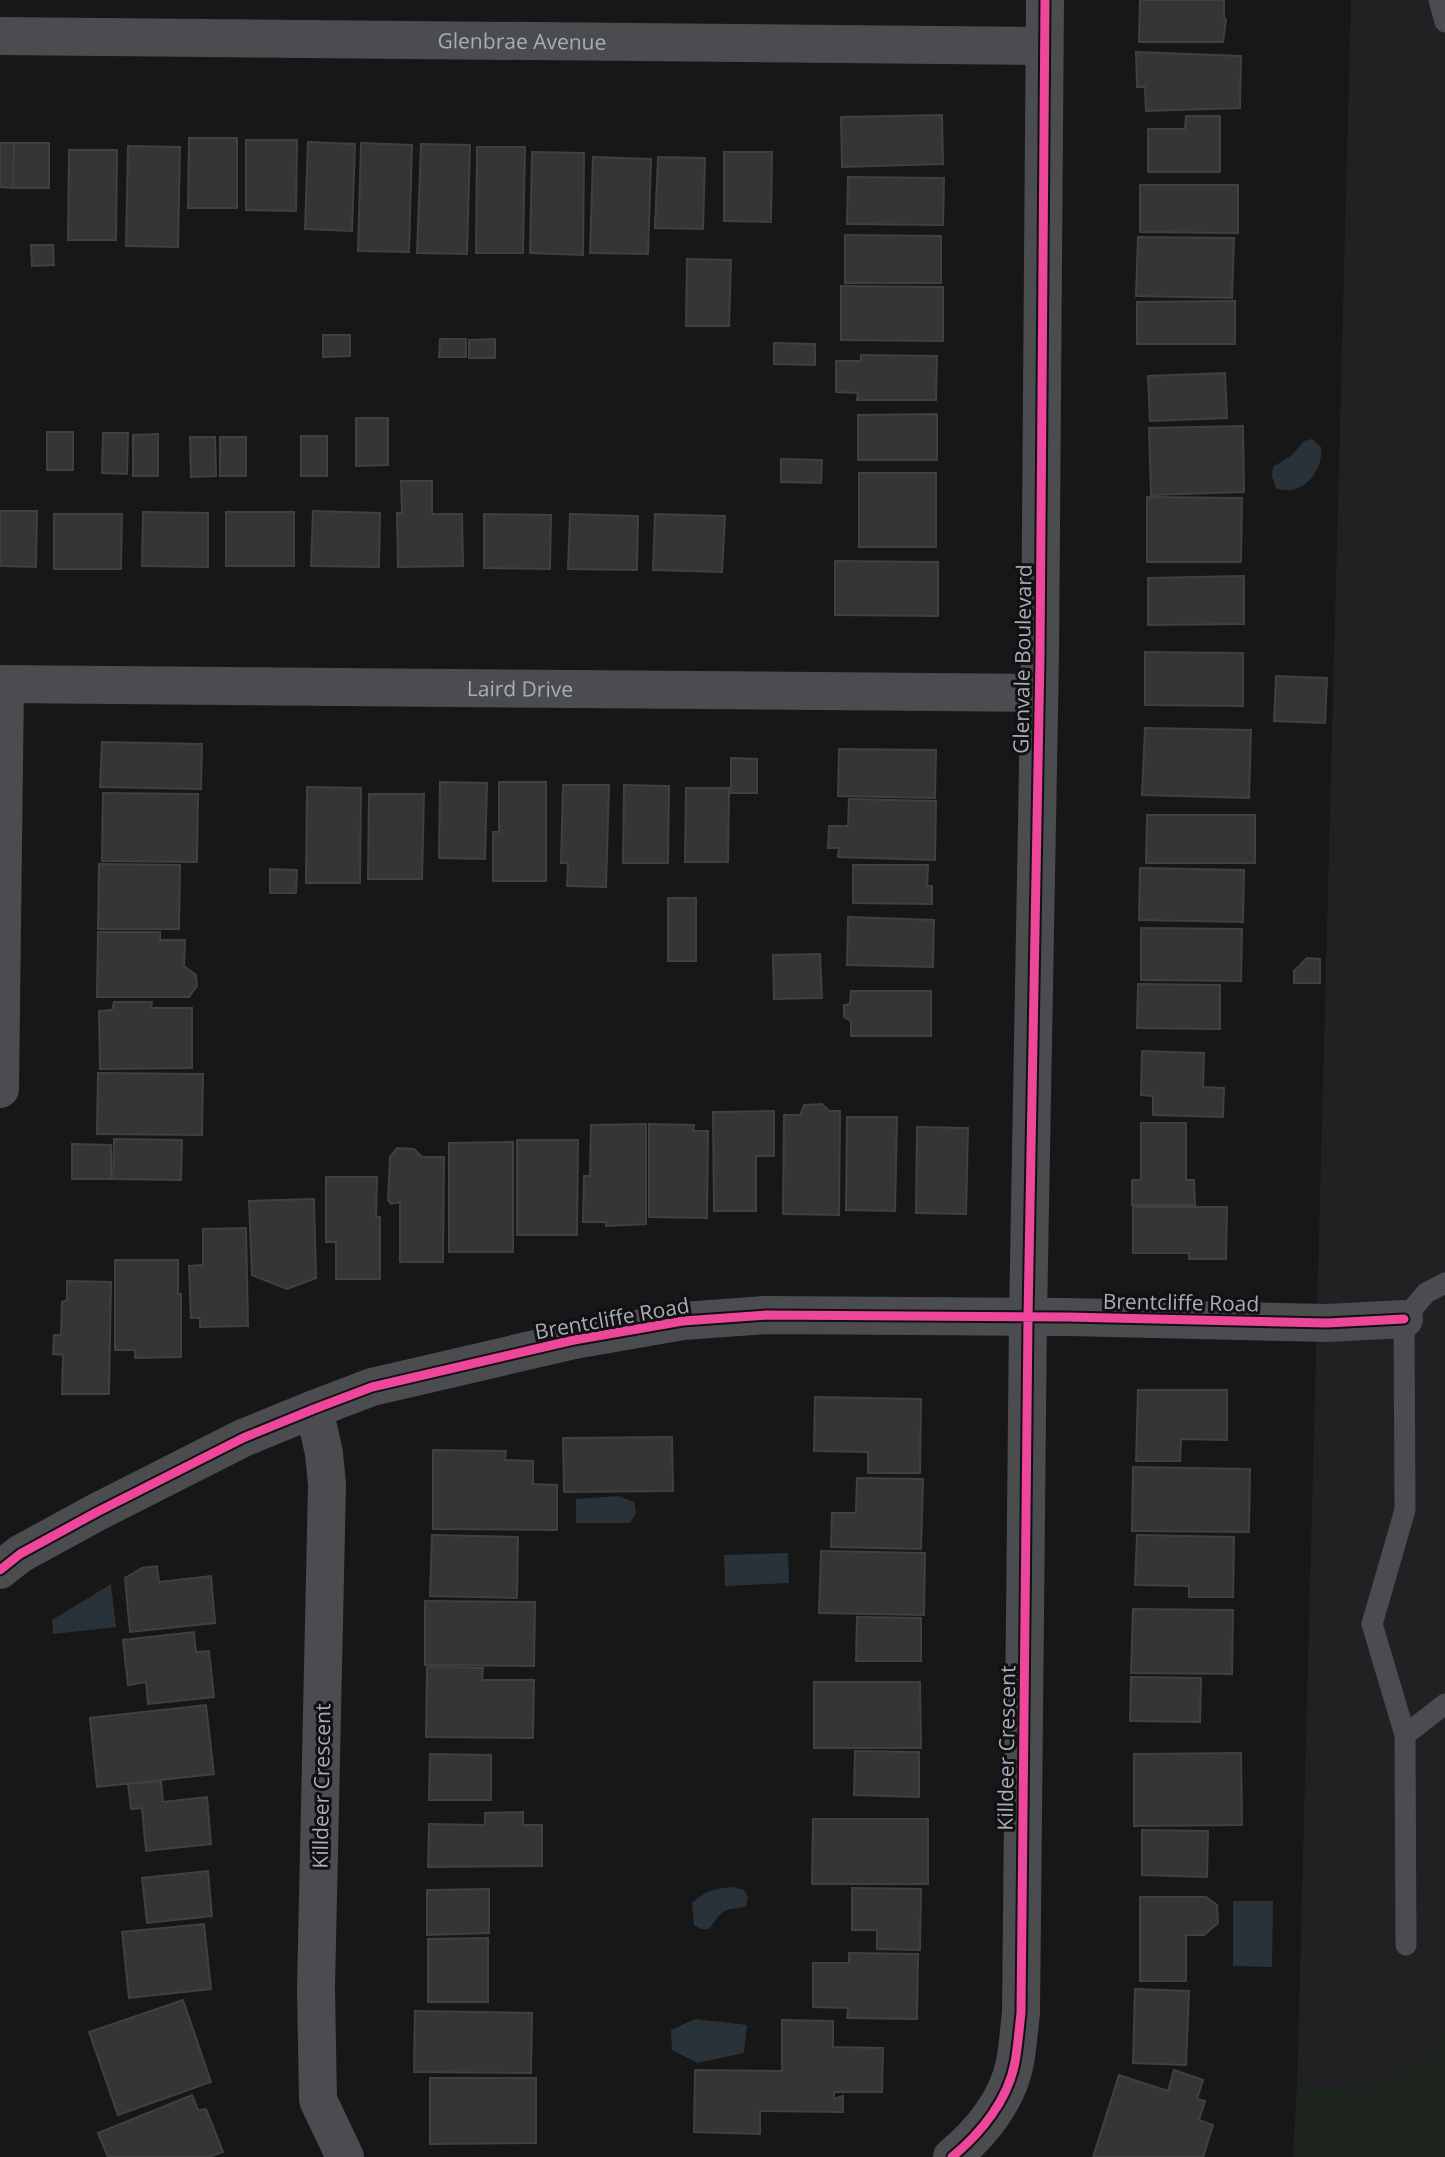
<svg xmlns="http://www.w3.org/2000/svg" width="1445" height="2157" font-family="'Open Sans',sans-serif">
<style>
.built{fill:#212123}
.green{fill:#1d241e}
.water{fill:#2a3239}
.building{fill:#353536;stroke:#3f4043;stroke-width:2}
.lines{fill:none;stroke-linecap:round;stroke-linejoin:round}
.lane{stroke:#4b4c50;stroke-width:21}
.street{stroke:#4b4c50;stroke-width:38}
.cycleway-casing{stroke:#111113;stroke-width:13}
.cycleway{stroke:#ed469a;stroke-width:9}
.labels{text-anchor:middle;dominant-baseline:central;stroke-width:6;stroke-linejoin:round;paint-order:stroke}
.street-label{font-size:21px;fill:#a8adb8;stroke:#111113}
</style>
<rect width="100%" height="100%" fill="#171717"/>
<path class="built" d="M1351 0H1445V2032L1429 2058 1363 2090 1297 2086Z"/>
<path class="green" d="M1445 2032V2157H1293L1297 2086 1363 2090 1429 2058Z"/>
<path class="water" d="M1312 439 1321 447C1324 472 1301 498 1276 488L1272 476 1273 467 1291 456 1304 441Z
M619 1496 634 1502 636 1513 630 1523H576V1499Z
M788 1553 789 1583 725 1586 724 1555Z
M111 1584 116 1627 53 1634 52 1620Z
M733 1887 744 1890 748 1897 746 1906C739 1909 733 1908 727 1910 719 1913 714 1923 709 1929H701L694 1925 692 1903C705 1891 716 1888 733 1887Z
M1233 1901H1273L1272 1967 1233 1966Z
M695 2019 747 2025 744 2053 697 2063 672 2050 671 2030Z"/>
<path class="building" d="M1140 0H1224V17L1226 20 1223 42H1139Z
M1136 52 1241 56 1240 108 1146 111 1145 87H1137Z
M942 115 943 164 842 167 841 117Z
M1186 116H1220V172H1148V129H1185Z
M189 138H237V208H188Z
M246 140H297L296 211 246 210Z
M308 142 355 144 352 231 305 229Z
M0 143H14L13 188 0 187Z
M14 143H49V188H13Z
M361 143 412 145 409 252 358 251Z
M421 144 470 145 467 254 417 253Z
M128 146 180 147 178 247 126 246Z
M477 147H525L523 253H476Z
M69 150H117L116 240H68Z
M532 152 584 153 583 255 530 253Z
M724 152H772L771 222 724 221Z
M593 157 651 159 648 254 590 253Z
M658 157 705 158 703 229 655 228Z
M848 177 944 178 943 225 847 224Z
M1140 185H1238V233L1140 232Z
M845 235 941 236V283H845Z
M1138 237 1234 238 1232 298 1136 296Z
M31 245H53L54 265 32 266Z
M687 259 731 260 729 326H686Z
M841 286 943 287V341L841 340Z
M1235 301V344H1137V302Z
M323 335H350V356L323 357Z
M440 339H466V357H439Z
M495 339V358H469V340Z
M774 343 815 344V365L774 364Z
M861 355 937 356 936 400H857L858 393 836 392V361H861Z
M1225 373 1227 418 1150 421 1148 376Z
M937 414V460H858V415Z
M356 418H388V465L356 466Z
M1243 426 1244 492 1151 495 1149 428Z
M47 432H73V470H47Z
M103 433H128L127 474 102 473Z
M158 434V476H133V435Z
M301 436H327V476H301Z
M190 437H215L216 476 191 477Z
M220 437H246V476H220Z
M781 459 822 460 821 483 781 482Z
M859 473H936V547H859Z
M401 481H432V514H462L463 566 398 567 397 513H402Z
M1147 497 1242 498 1241 562H1147Z
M0 511H37L36 567 0 566Z
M313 511 380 513 379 567 311 566Z
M143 512 208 513V567L142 566Z
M226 512H294V566H226Z
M54 514H122L121 569H54Z
M484 514 551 515 550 569 484 568Z
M570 514 638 516 637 570 568 569Z
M655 514 725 516 722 572 653 570Z
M835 561 938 562V616L835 615Z
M1244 576V624L1148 625V578Z
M1145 652 1243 653V706L1145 705Z
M1276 676 1327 678 1325 723 1274 721Z
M1145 728 1251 730 1249 798 1142 795Z
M102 742 202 744 201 789 100 787Z
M839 749 936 750 935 798 838 796Z
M731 758 757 759V793H731Z
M440 782 487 783 485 859 439 858Z
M499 782H546V881H493V832H499Z
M563 785H609L606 887 567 886 568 863H561Z
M624 785 669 786 668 863H623Z
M307 787 361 788 360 883H306Z
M686 788H729L728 862H685Z
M103 793 198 794 197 862 102 861Z
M369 794H424L422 879H368Z
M849 799 936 801 935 860 838 857 839 848H828L829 826H848Z
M1147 815H1255V863H1146Z
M99 864 180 865 179 929H98Z
M853 865H928L927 886H932V904L853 903Z
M1140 868 1244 870 1243 922 1139 920Z
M270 869 297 870 296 893H270Z
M668 898H696V961H668Z
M848 917 934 920 933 967 847 965Z
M1141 928 1242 929 1241 981 1141 980Z
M98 932H160V940H185L184 966 196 975 197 986 189 997H97Z
M820 954 822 998 774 999 773 955Z
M1307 958 1320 959V983H1294V971Z
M1138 984 1220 985V1029L1137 1028Z
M851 991H931V1036H851V1021L844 1017V1005L850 1004Z
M114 1002H152L151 1008H192V1068L100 1069 99 1011 112 1010Z
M1142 1051 1204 1053 1203 1087 1224 1088 1223 1117 1153 1115V1096L1141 1095Z
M98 1073 203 1074 202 1135 97 1134Z
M822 1104 829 1111H840L839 1215 783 1214 784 1115H800L804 1105Z
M774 1111V1156H756V1211H714L713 1112Z
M847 1117H897L895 1211 846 1210Z
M1141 1123H1186V1180H1194L1195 1205H1132V1180H1141Z
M646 1124V1224L606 1226V1222H583L584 1176H590L591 1125Z
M649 1124 694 1125 693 1131H708L707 1218 649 1217Z
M917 1127 968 1128 966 1214 916 1213Z
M114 1139 182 1140 181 1180 113 1179Z
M517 1140H578L577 1235H517Z
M513 1142V1252H449V1143Z
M72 1144 111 1145V1179H72Z
M397 1148 414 1149 422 1157H444L443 1262H400V1202L391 1204 388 1200 390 1157Z
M326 1177H377L376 1217H380V1279H336V1242H326Z
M314 1199 316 1278 287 1289 252 1275 249 1201Z
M1133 1207H1227L1226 1259H1189V1253H1133Z
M246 1228 248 1326 200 1327V1318H191L189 1266 203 1265V1229Z
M115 1260H178V1294H181V1357L135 1358V1350H115Z
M67 1281 111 1282 109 1394H62L63 1355 53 1354 54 1335H61L62 1302 67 1300Z
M1138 1390H1227V1440L1181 1439 1180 1461H1136Z
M815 1397 921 1399 920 1473H868V1452L814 1451Z
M672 1437 673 1491 564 1492 563 1438Z
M433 1450 506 1451 505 1460 533 1461V1484L557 1485V1530L433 1529Z
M1133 1467 1250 1469 1249 1532 1132 1531Z
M857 1478 923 1479 921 1549 831 1547 832 1513H856Z
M432 1535 518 1537 517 1598 430 1596Z
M1137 1535 1234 1537 1233 1597H1189V1586L1135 1585Z
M821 1551 925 1553 924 1615 819 1613Z
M157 1566 159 1582 211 1576 215 1623 130 1632 125 1578 142 1568Z
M425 1601 535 1602 534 1666 425 1665Z
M1133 1609 1233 1610 1232 1674 1131 1673Z
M857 1617 921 1618V1661H856Z
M194 1632 196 1652 209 1651 214 1697 148 1704 146 1682 128 1685 123 1640Z
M427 1667 483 1668 482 1680H534L533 1738 426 1737Z
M1131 1677 1201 1678 1200 1722 1130 1721Z
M814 1682H920L921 1748H814Z
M206 1705 214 1774 97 1787 90 1718Z
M855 1751 919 1752V1797L854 1795Z
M1241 1753 1242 1825 1134 1826V1754Z
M430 1754 491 1755V1800H429Z
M161 1781 163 1802 207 1797 211 1844 146 1851 142 1808 131 1809 128 1784Z
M523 1812V1825H542V1866L428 1867 429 1824 485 1825V1813Z
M813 1819H928V1884H812Z
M1142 1830 1208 1831 1207 1877 1142 1875Z
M208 1871 212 1916 147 1923 142 1878Z
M852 1888 921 1889 920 1950 877 1949V1930H852Z
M489 1889V1933L427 1935V1890Z
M1140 1897H1206L1217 1905 1218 1923 1204 1935H1186V1981H1140Z
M204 1924 211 1989 129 1998 122 1932Z
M488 1938V2002H428V1939Z
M849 1953 918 1954 917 2019 847 2018 848 2008 813 2007V1963H849Z
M1135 1989 1189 1991 1186 2065 1133 2063Z
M183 2000 211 2082 118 2115 89 2032Z
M415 2011 532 2013 531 2073 414 2072Z
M782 2020 833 2021V2047L883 2048 882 2092H834V2099L843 2096V2112L760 2111V2134L694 2132 695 2070 782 2071Z
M1174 2070 1203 2080 1197 2099 1205 2101 1199 2120 1213 2125 1203 2157H1093L1119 2075 1168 2091Z
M430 2078H536V2143L430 2144Z
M192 2095 198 2110 206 2109 223 2152 209 2157H108L98 2133Z"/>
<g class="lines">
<path class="lane" d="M1439 0 1445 22
M1445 1283 1426 1293 1404 1319 1405 1510 1372 1624 1405 1735 1445 1704
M1405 1735 1406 1945"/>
<g class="street">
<path id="s1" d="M0 36 1044 46"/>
<path id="s2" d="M0 684 1039 693"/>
<path d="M0 1089 5 684"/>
<path d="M314 1409 324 1453 327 1485 316 1989 318 2100 345 2157"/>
<path d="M0 1570 20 1554 97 1512 243 1438 314 1409 372 1387 574 1340 683 1321 766 1315 1068 1317 1327 1323 1404 1319"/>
<path d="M952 2157C981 2133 1008 2100 1015 2062 1018 2046 1019 2029 1021 2013L1028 1317 1040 656 1045 0"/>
</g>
<g class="cycleway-casing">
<path id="cycleway" d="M0 1570 20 1554 97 1512 243 1438 314 1409 372 1387 574 1340 683 1321 766 1315 1068 1317 1327 1323 1404 1319
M952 2157C981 2133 1008 2100 1015 2062 1018 2046 1019 2029 1021 2013L1028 1317 1040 656 1045 0"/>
</g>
<use href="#cycleway" class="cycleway"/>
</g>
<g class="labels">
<g class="street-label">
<text stroke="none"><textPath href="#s1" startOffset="522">Glenbrae Avenue</textPath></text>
<text transform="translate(1022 659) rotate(-89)">Glenvale Boulevard</text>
<text stroke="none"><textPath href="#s2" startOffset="520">Laird Drive</textPath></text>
<text transform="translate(1181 1302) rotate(1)">Brentcliffe Road</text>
<text transform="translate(612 1318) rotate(-10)">Brentcliffe Road</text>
<text transform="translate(1006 1748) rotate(-89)">Killdeer Crescent</text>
<text transform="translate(321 1786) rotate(-89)">Killdeer Crescent</text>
</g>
</g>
</svg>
